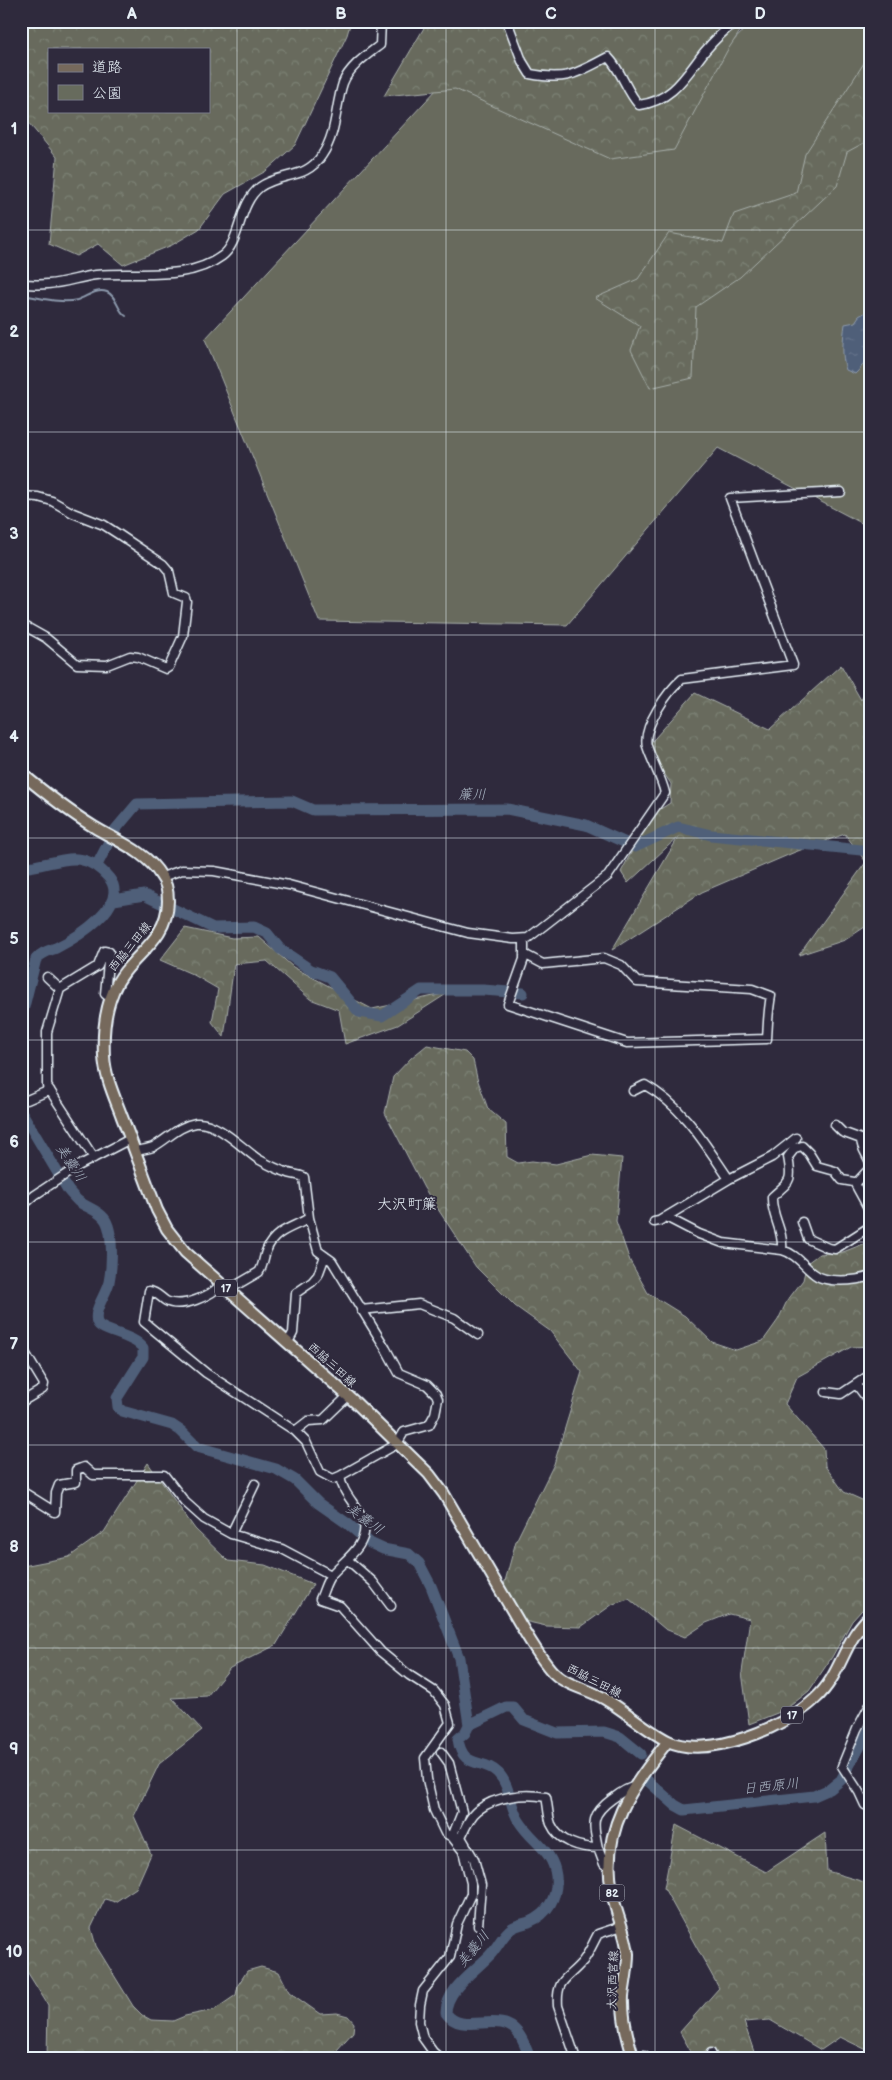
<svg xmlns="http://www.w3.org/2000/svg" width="892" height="2080" font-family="'Balsamiq Sans','Klee One',sans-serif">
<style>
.green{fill:#676b5d;stroke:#a8aeaa}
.forest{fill:url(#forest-crowns);stroke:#a8aeaa;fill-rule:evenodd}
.water{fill:url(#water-ripples);stroke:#8c99ac}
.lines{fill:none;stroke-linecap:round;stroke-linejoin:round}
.stream{stroke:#8c99ac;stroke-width:2}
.river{stroke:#4f5f79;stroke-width:11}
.minor-casing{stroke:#e8f1f8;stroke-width:11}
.major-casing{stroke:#e8f1f8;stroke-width:14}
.minor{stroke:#2f2a3d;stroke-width:8}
.major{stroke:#76695c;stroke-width:10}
.grid{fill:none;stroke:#e8f1f8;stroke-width:1;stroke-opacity:0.55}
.labels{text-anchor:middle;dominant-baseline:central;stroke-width:4;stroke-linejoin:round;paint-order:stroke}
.shield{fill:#2f2a3d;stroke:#b0b5c0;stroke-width:1}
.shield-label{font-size:11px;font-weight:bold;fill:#e8f1f8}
.street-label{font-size:12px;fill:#e8f1f8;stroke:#2f2a3d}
.water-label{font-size:14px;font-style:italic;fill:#abb7c5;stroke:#2f2a3d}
.quarter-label{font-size:15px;fill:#e8f1f8;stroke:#2f2a3d}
.neatline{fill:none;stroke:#e8f1f8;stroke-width:2}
.grid-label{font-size:16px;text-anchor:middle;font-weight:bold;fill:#e8f1f8}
</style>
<defs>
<pattern id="forest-crowns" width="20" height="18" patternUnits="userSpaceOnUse" patternTransform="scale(1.25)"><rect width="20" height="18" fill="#676b5d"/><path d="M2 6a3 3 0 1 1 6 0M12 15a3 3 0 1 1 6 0" fill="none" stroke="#7d8175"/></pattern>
<pattern id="water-ripples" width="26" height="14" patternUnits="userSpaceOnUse" patternTransform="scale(1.25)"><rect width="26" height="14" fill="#4f5f79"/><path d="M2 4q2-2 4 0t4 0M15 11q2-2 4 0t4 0" fill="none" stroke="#68768d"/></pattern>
</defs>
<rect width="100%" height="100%" fill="#2f2a3d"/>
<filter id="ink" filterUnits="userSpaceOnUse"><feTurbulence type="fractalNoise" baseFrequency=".02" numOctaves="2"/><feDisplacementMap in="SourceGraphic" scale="10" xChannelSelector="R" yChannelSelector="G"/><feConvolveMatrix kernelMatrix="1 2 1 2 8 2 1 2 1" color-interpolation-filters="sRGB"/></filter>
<g filter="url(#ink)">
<path class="green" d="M753 21H871V528L718 448 567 625 319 621 205 339 450 75 641 135Z"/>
<path class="forest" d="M21 21H351L347 35 295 145 266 171 225 194 199 229 172 245 123 265 98 244 76 256 49 244 57 157 27 121 21 123ZM49 49H209V111H49Z
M428 21H747L727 51 674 150 610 159 455 89 384 96Z
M871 40V139L847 152 837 186 740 277 696 307 693 378 650 388 631 350 640 326 595 298 638 279 669 233 723 243 734 214 796 193 805 154 864 63Z
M21 182 29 208 25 241 21 243Z
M841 665 861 700 871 682V923L845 940 799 955 866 862 845 834 795 852 702 892 612 950 679 836 628 883 621 872 651 815 670 803 671 784 647 747 695 693 770 729Z
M185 928 232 938 259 937 293 967 372 1009 448 993 398 1025 345 1044 339 1010 310 999 267 961 234 964 224 1037 212 1022 218 989 192 974 160 960Z
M427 1045 465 1052 473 1060 477 1078 488 1109 506 1124 507 1157 518 1163 532 1161 556 1164 592 1155 622 1158 616 1221 630 1261 648 1293 685 1316 712 1342 736 1350 763 1341 778 1320 787 1301 803 1280 807 1263 819 1254 843 1252 871 1241V1346L851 1347 797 1377 785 1404 824 1449 825 1466 844 1492 871 1504V1600L852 1621 832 1657 809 1691 785 1710 749 1724 742 1672 750 1619 729 1614 706 1623 685 1637 665 1629 629 1599 613 1604 581 1627 546 1626 524 1621 504 1585 516 1541 554 1464 582 1372 550 1331 515 1306 476 1267 424 1188 385 1113 393 1077 411 1058Z
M148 1463 195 1529 228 1561 265 1565 313 1584 276 1645 230 1668 207 1696 172 1698 202 1730 159 1764 134 1816 151 1854 136 1888 115 1902 105 1899 91 1928 96 1946 133 2006 142 2015 151 2020 173 2021 185 2016 214 2010 236 1995 238 1985 247 1971 261 1967 279 1972 289 1992 320 2014 337 2013 348 2016 354 2023 353 2032 329 2059H47L48 2005 21 1962V1568L23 1566 69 1557 104 1532Z
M676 1825 766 1872 825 1833 827 1871 871 1884V2052L840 2037 821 2050 770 2020 744 2022 754 2052 745 2059H695L680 2032 719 1988 664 1888Z"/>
<path class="water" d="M871 296C871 323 877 354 855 374L846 370C841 356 843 338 845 324L855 322 859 316 866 312 867 302Z"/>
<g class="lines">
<path class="stream" d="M21 295C39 297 59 304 77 300 87 297 96 288 107 292 117 296 117 311 126 316"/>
<path class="river" d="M97 865 115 830 137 804 292 801 313 810 507 809 586 825 635 847 678 827 711 835 871 851
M21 868C58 865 80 844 109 878 131 905 76 938 56 948 48 951 42 952 36 959L21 1019
M114 900 144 895 213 928 254 927 267 933 280 949 311 970 330 977 359 1012 382 1016 421 990H483L523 993
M21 1111 68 1190C71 1194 75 1198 78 1201 86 1207 98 1210 104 1218 114 1230 112 1267 109 1282 106 1295 93 1310 97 1322 100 1332 133 1334 143 1348V1357L117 1398 118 1407 122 1411 172 1425 181 1431 197 1447 276 1469 295 1480 318 1503 348 1524 370 1543 383 1549 409 1554 419 1563 431 1586 459 1658 469 1725 465 1733 458 1739C462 1770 484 1758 498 1773 511 1786 509 1806 519 1821 532 1842 553 1850 556 1876 558 1897 548 1914 529 1922 523 1924 517 1925 512 1928 502 1935 498 1947 490 1955 475 1971 446 1989 446 2013 462 2037 500 2009 518 2033 524 2041 527 2050 530 2059
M469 1725 506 1707H513L524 1720 557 1733 604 1732 620 1737 641 1754
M648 1781 675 1805 684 1810 814 1796 830 1789 841 1780 871 1727"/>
<g class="minor-casing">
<path id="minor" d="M507 21 522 61 530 74C568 81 575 74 608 57 622 71 626 91 639 105 673 101 686 75 705 51 715 39 725 30 736 21
M21 284C30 284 39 285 48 284 64 283 80 277 96 275 137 271 187 282 222 256 241 242 238 204 260 187 282 172 306 180 322 155 337 133 335 107 343 83 349 67 367 55 380 45L381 21
M21 496 38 497 52 501 73 513 104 525 118 534 163 564 169 571 174 593 186 598 187 602 183 636 169 667 166 669 138 657 130 656 107 665 77 664 46 638 21 624
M162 877 182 870 214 871 289 885 468 933 513 939 528 938 608 876 665 793C661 776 652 762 647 746 642 727 668 691 682 679L793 665 730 498 841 492
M524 939V959L508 1004 627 1043 767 1039C768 1024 768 1011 771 996L752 989 637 982 621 965 604 958 543 964 524 954
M47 977 60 989
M633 1091 645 1085C683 1106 705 1144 729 1179
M27 1100 50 1090
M835 1125 842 1132 861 1139
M871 1140 861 1139C861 1150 869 1156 871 1166
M135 1151C141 1150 148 1149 153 1147 169 1138 178 1126 196 1123 217 1121 242 1148 258 1159 267 1164 276 1169 286 1172 292 1175 297 1174 304 1177L309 1218 318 1251 332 1261 386 1349 399 1373 427 1385 436 1394 438 1399 435 1414 429 1425 404 1432 397 1444 340 1476C342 1495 360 1507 364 1524 368 1546 343 1561 332 1574 326 1580 324 1591 320 1599L340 1606 381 1652 409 1675 434 1691 445 1705 450 1723 425 1758 427 1779 434 1810 445 1833 452 1837 463 1851 471 1883V1894L457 1924 450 1957 423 1991 420 2005 419 2022 423 2038 433 2052 441 2059
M94 1158 47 1086V1032L60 989 98 966 104 951 109 952 105 994 111 999
M871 1167 857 1182H854L871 1213
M21 1207 35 1195 80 1165 130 1139
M666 1217 699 1234 723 1243 782 1250C796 1254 802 1264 813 1273 825 1284 856 1281 871 1276
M654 1222 659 1221 729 1179 772 1157 796 1138
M802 1222 808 1239 828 1248 835 1249 871 1226
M782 1250C784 1230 771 1216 772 1197 789 1181 793 1183 788 1157L795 1148 802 1146 809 1153 817 1166 835 1171 842 1180 854 1182
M221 1284C212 1296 181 1309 166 1301 160 1297 157 1292 149 1291L144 1322 206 1373 295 1431 306 1442 320 1472 333 1479 340 1476
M228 1290 259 1272C264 1265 263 1257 267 1249 275 1230 293 1228 309 1218
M361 1310 419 1304 454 1318 478 1335
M288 1342 293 1333 296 1293 312 1282 318 1275 325 1256
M21 1346 44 1384 43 1389 23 1401 21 1405
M856 1384 871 1404
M826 1392 841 1394 871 1374
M295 1431 308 1421 323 1420 348 1396
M21 1484 23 1492 55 1512 56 1493 59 1485 76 1482V1470L84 1467 93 1475H164L185 1502 204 1519 231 1534 282 1549 331 1575
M870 1495 871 1494
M231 1534 255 1484
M348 1560 373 1582 391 1606
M441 1752 449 1763 462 1812 452 1837
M865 1805 859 1792 842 1766 857 1729 871 1703
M452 1837H461C465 1828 470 1816 478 1810 496 1796 524 1793 546 1797 548 1805 548 1816 551 1824 559 1842 580 1848 598 1848L604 1864 609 1867
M461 1837 474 1859 481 1885 478 1926
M598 1848C593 1823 590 1815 612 1799 619 1794 625 1789 633 1787
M711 2053 713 2059
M633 2056 644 2055 650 2059
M576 2059 558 2006C556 1978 567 1980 583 1961 589 1953 593 1943 598 1934L622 1926"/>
</g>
<g class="major-casing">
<path id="major" d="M21 773C45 793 68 811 94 827 117 841 147 852 161 876 166 882 168 893 168 901 167 945 127 955 113 992 105 1011 103 1036 104 1056 105 1077 115 1098 122 1117 134 1148 145 1179 157 1210L167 1229 185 1252 356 1403 429 1474 444 1494C466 1531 487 1568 509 1605 522 1627 534 1650 550 1669 564 1686 587 1688 605 1699 627 1712 646 1730 668 1741 708 1760 785 1727 815 1699 834 1682 840 1660 852 1639 857 1630 864 1622 871 1615
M634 2059C627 2038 622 2018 623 1996 625 1982 628 1968 628 1954 626 1932 615 1913 612 1891 600 1829 632 1787 668 1741"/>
</g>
<use href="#minor" class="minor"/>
<use href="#major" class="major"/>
</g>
</g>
<path class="grid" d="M237 21V2059M446 21V2059M655 21V2059M21 230H871M21 432H871M21 635H871M21 838H871M21 1040H871M21 1242H871M21 1445H871M21 1648H871M21 1850H871"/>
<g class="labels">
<g class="shield">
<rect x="215" y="1279.5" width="22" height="17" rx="4"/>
<rect x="781" y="1706.5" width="22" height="17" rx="4"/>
<rect x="599.5" y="1884.5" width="25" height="17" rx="4"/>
</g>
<g class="shield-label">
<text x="226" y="1288">17</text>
<text x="792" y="1715">17</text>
<text x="612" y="1893">82</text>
</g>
<g class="street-label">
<text transform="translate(130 947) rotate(-51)">西脇三田線</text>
<text transform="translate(332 1365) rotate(42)">西脇三田線</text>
<text transform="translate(594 1681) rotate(27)">西脇三田線</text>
<text transform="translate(613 1980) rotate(-88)">大沢西宮線</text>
</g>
<g class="water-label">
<text x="472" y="794">簾川</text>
<text transform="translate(71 1163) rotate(57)">美嚢川</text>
<text transform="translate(365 1519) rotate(36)">美嚢川</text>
<text transform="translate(771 1786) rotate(-6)">日西原川</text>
<text transform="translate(473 1949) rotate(-50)">美嚢川</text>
</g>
<g class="quarter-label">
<text x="407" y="1204">大沢町簾</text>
</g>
</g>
<rect width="892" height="2080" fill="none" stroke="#2f2a3d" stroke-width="55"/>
<rect x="48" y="48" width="162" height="65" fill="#2f2a3d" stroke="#797a88"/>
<rect x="58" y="64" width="25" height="8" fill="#76695c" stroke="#797a88"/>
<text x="92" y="72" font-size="15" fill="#e8f1f8">道路</text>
<rect x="58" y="85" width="25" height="15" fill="#676b5d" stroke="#797a88"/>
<text x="92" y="98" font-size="15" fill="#e8f1f8">公園</text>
<rect x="28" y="28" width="836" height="2024" class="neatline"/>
<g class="grid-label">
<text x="132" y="19">A</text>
<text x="341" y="19">B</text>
<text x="551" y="19">C</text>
<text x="760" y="19">D</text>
<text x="14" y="134">1</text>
<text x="14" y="337">2</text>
<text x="14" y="539">3</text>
<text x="14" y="742">4</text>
<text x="14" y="944">5</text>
<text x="14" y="1147">6</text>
<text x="14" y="1349">7</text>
<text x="14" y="1552">8</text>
<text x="14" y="1754">9</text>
<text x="14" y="1957">10</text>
</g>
</svg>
